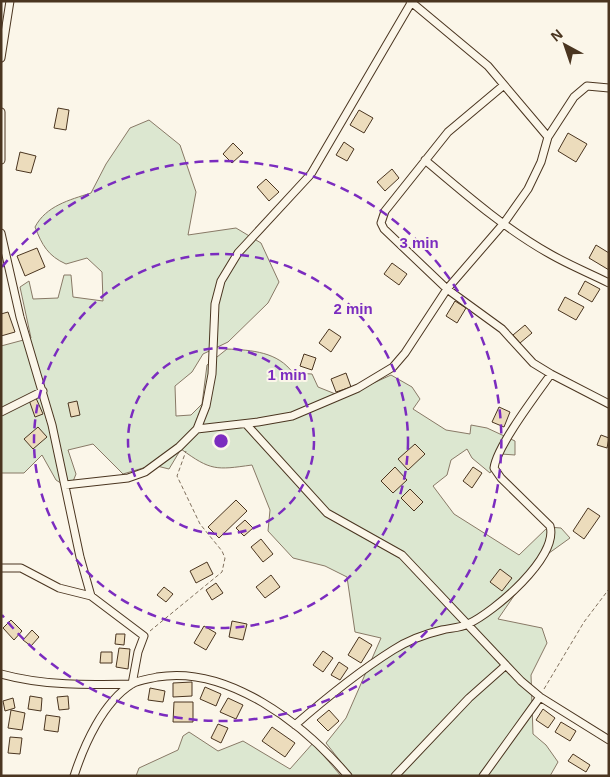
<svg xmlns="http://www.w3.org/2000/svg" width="610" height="777" font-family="Helvetica,sans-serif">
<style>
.green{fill:#dce7d0;stroke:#887966}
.building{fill:#ecdcbc;stroke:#4a3520}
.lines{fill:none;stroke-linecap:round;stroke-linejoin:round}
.street-casing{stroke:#4a3520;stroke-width:9}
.path{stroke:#7f6f5c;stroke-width:1;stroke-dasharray:4 2.5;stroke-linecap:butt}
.street{stroke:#fbf6e9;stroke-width:7}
.ring{fill:none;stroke:#7b2cbf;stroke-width:2.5;stroke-dasharray:9 6}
.centre{fill:#7b2cbf;stroke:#fbf6e9;stroke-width:2.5}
.ring-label{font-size:15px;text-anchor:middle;font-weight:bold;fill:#7b2cbf;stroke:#fbf6e9;stroke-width:4;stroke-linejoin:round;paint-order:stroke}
</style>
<rect width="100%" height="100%" fill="#fbf6e9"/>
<path class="green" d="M149 120 180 145 196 192 188 235 236 228 261 243 279 282 268 303 228 342 203 354 192 372 175 386 176 416 191 415 202 404 207 365 227 349C252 350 278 352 293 373L312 374 318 387 343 397 391 375 412 387 420 399 413 409 446 430 470 434 471 425 487 428 515 441V455L501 454 490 473 472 458 467 449 451 460 447 475 433 486 454 514 519 555 548 527 561 528 570 538 538 561 498 619 542 628 547 643 531 675 533 734 546 745 558 762 550 776H352L326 743 346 718 381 638 355 632 347 577 325 566 293 558 268 531 270 510 252 465C216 470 211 471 181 449L169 469 153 465 123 474 93 444 68 450 76 474 70 489 56 480 42 455 24 473H1V346L31 338 20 287 29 281 33 299 58 298 64 275H71L73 297 103 301 102 272 87 258 66 264C48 256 42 245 35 227 46 206 69 200 91 193L106 164 130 128Z
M189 732 218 751 243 741 290 769 313 743 341 776H136L139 768 178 750 183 736Z"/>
<path class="building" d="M58 108 69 110 66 130 54 128Z
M359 110 373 118 364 133 350 125Z
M568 133 587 144 576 162 558 151Z
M344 142 354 149 347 161 336 155Z
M233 143 243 153 232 163 223 154Z
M20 152 36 156 31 173 16 170Z
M392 169 399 178 385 191 377 182Z
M266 179 279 192 269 201 257 187Z
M596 245 609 253V270L589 258Z
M37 248 45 267 25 276 17 256Z
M392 263 407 274 399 285 384 274Z
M585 281 600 289 592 302 578 294Z
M565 297 584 307 576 320 558 310Z
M455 301 466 308 457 323 446 316Z
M8 312 15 332 1 336V314Z
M525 325 532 333 520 343 513 335Z
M329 329 341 337 331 352 319 343Z
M304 354 316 358 312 370 300 366Z
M346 373 351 387 336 392 331 379Z
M36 398 43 414 35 417 29 400Z
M77 401 80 415 71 417 68 403Z
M499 407 510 412 504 427 492 422Z
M38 427 47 437 33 449 24 439Z
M601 435 609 438 607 448 597 445Z
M415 444 425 454 408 470 398 459Z
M395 467 407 480 393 493 381 481Z
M473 467 482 473 472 488 463 481Z
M410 489 423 502 414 511 401 498Z
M236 500 247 511 219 538 208 527Z
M588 508 600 516 584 539 573 531Z
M245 520 253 528 244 536 236 528Z
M261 539 273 554 263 562 251 547Z
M207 562 213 574 196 583 190 571Z
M500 569 512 578 502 591 490 582Z
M271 575 280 587 265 598 256 587Z
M216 583 223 593 212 600 206 590Z
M164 587 173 594 166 602 157 595Z
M11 620 22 631 14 640 3 628Z
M232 621 247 624 243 640 229 637Z
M204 626 216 633 206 650 194 643Z
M32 630 39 637 31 646 23 640Z
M116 634H125L124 645 115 644Z
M359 637 372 645 361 663 348 655Z
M119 648 130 649 128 669 116 667Z
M323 651 333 658 323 672 313 665Z
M101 652H112V663H100Z
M339 662 348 668 340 680 331 675Z
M192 682V696L173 697V683Z
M205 687 221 694 216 706 200 699Z
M150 688 165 691 163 702 148 700Z
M30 696 42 698 41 711 28 709Z
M68 696 69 709 59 710 57 697Z
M13 698 15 708 5 711 3 701Z
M228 698 243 705 236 719 220 712Z
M174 702H193V722H173Z
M543 709 555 718 548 728 536 720Z
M11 710 25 713 22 730 8 728Z
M329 710 339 721 328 731 317 720Z
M46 715 60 717 58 732 44 730Z
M561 722 576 731 570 741 555 732Z
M218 724 228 728 221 743 211 738Z
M272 727 295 743 285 757 262 741Z
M10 737 22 738 20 754 8 753Z
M573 754 590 765 586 772 568 761Z"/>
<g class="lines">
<g class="street-casing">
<path id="street" d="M410 1 488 66 548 137
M1 58 10 1
M504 85 448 132 385 211 381 223 384 229 447 289 502 329 533 363 551 374 609 404
M1 112V160
M425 160C464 193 505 229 550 254 569 265 589 273 609 283
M1 233 20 317 52 425 80 557 91 596
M1 412 43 391
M246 424 327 513 402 555 521 681 540 697 609 740
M197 429 258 422 292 416 358 388 393 367 405 353 447 289 504 223 528 189 541 162 548 137 574 97 587 86 609 88
M65 485 128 478 145 472 179 447 197 429 206 406 212 374 215 304 221 281 238 253 311 174 411 3
M1 568H21L59 588 91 596 144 636 138 652 132 684C87 685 45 686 1 674
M295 725C326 698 358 672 393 650 407 641 425 634 442 630 450 628 460 628 468 624 494 612 559 557 550 526L501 478 494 468C497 446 536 395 551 374
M74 776C84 745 103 702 132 684 138 680 149 679 157 677 228 665 304 724 348 776
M395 776 469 698 505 666
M483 776 540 697"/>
</g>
<path class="path" d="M150 631 222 572 225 558 222 551 200 524 177 476 186 451
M544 689 584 622 609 589"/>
<use href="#street" class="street"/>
</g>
<g class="ring">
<circle cx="221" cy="441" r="93"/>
<circle cx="221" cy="441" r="187"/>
<path d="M2 267A280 280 0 1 1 2 615"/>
</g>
<circle cx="221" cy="441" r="8" class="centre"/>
<g class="ring-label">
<text x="419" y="248">3 min</text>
<text x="353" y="314">2 min</text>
<text x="287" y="380">1 min</text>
</g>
<rect width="610" height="777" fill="none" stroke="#4a3520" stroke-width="5"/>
<g transform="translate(565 45) rotate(320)" stroke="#fbf6e9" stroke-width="4" paint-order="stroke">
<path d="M0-4L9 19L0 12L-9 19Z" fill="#4a3520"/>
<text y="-8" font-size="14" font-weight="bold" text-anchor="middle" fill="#4a3520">N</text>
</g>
</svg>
